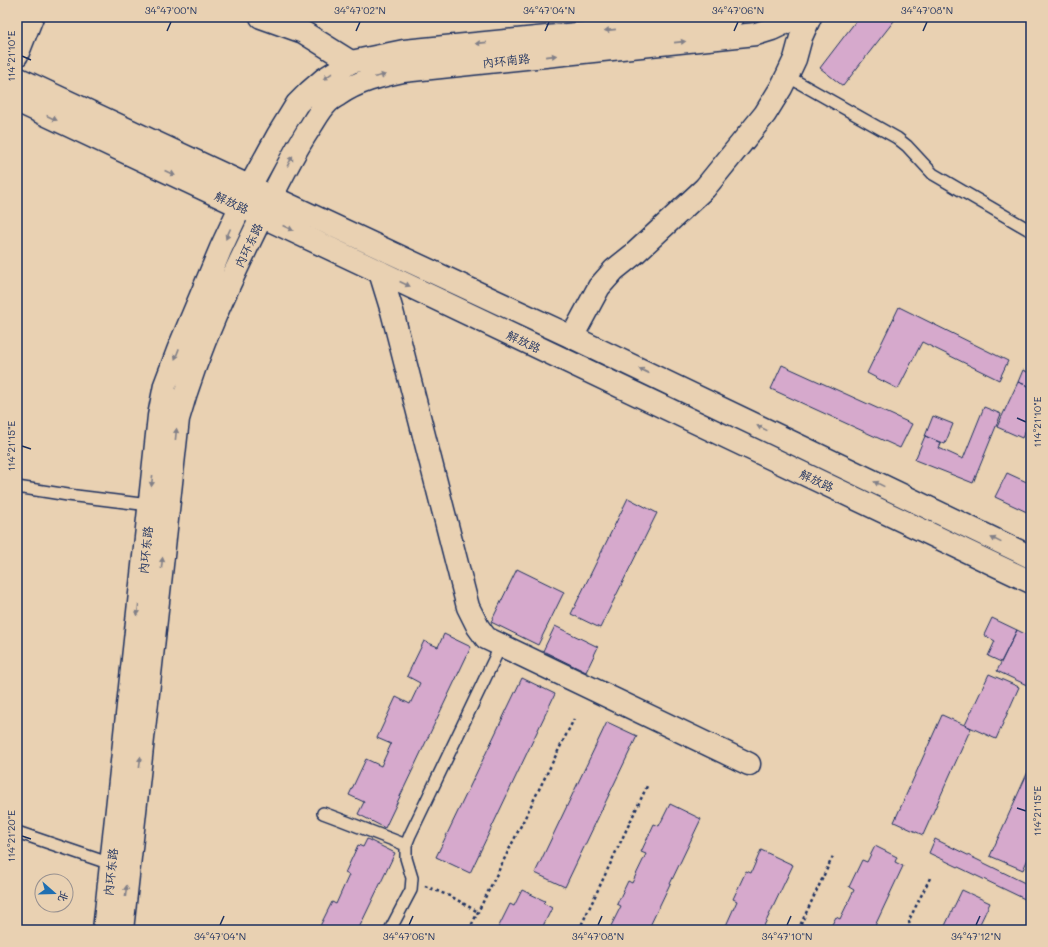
<svg xmlns="http://www.w3.org/2000/svg" width="1048" height="947" font-family="Mali,'LXGW WenKai TC',sans-serif">
<style>
.building{fill:#d6a9cc;stroke:#1b2f5e}
.lines{fill:none;stroke-linecap:round;stroke-linejoin:round}
.lane-casing{stroke:#1b2f5e;stroke-width:14}
.street-casing{stroke:#1b2f5e;stroke-width:25}
.secondary-casing{stroke:#1b2f5e;stroke-width:25}
.path{stroke:#1b2f5e;stroke-width:2.5;stroke-dasharray:3 3;stroke-linecap:butt}
.lane{stroke:#e9d1b2;stroke-width:11}
.street{stroke:#e9d1b2;stroke-width:22}
.secondary{stroke:#e9d1b2;stroke-width:22}
.oneway{fill:#828088}
.ticks{fill:none;stroke:#1b2f5e;stroke-width:1.5}
.labels{text-anchor:middle;dominant-baseline:central;stroke-width:3;stroke-linejoin:round;paint-order:stroke}
.street-label{font-size:12px;fill:#1b2f5e;stroke:#e9d1b2}
.neatline{fill:none;stroke:#1b2f5e;stroke-width:1.5}
.ticks-label{font-size:10px;text-anchor:middle;fill:#1b2f5e}
</style>
<rect width="100%" height="100%" fill="#e9d1b2"/>
<filter id="ink" filterUnits="userSpaceOnUse"><feTurbulence type="fractalNoise" baseFrequency=".025" numOctaves="2"/><feDisplacementMap in="SourceGraphic" scale="8" xChannelSelector="R" yChannelSelector="G"/><feConvolveMatrix kernelMatrix="1 2 1 2 8 2 1 2 1" color-interpolation-filters="sRGB"/></filter>
<g filter="url(#ink)">
<path class="building" d="M859 17H897L843 86 820 68Z
M899 307 1008 361 999 380 922 342 898 389 867 373Z
M782 365 912 424 900 448 771 389Z
M1023 370 1031 374V387L1018 382Z
M1018 382 1031 387V418L1022 438 997 427Z
M984 407 1001 414 973 483 915 460 925 436 941 443 939 448 963 459Z
M933 416 953 424 945 444 925 436Z
M1007 473 1031 484V514L995 497Z
M628 498 657 513 600 628 571 614Z
M517 569 564 592 538 645 491 622Z
M992 618 1017 630 1001 662 988 656 995 641 984 635Z
M555 626 598 647 586 672 543 651Z
M1017 630 1031 637V687L997 671Z
M444 634 471 647 385 828 358 814 364 802 349 795 366 759 381 766 391 744 377 738 396 697 410 704 420 683 407 676 424 641 438 647Z
M989 674 1019 687 996 739 965 725Z
M522 678 555 694 470 873 436 857Z
M942 715 971 728 923 835 894 822Z
M607 722 637 736 565 887 535 873Z
M1031 765V852L1023 870 990 856Z
M670 804 701 819 648 930H609L621 906 617 904 628 881 632 883 646 854 641 852 654 824 659 826Z
M367 839 395 853 358 930H318L332 902 336 904 349 875 345 873 358 845 363 847Z
M935 839 1031 886V902L929 853Z
M875 846 897 857 895 862 903 866 873 930H829L836 917 840 919 854 890 849 887 862 860 867 862Z
M761 850 793 865 762 930H718L719 928 724 930 737 901 733 899 746 871 751 873Z
M522 890 545 901 543 903 552 908 541 930H497L510 904 514 906Z
M962 890 990 903 977 930H943Z"/>
<g class="lines">
<g class="lane-casing">
<path id="lane" d="M787 76 897 138 907 146 933 174 1031 231
M17 487 68 495 149 505
M323 813 339 819 406 845
M17 832 111 864
M390 930 411 890 412 878 406 858V845L410 835 501 645"/>
</g>
<g class="street-casing">
<path id="street" d="M261 17 303 32 351 62
M380 272 392 311 468 607 478 627 486 638 749 764
M572 337 599 287 614 270 634 254 705 188 765 114 781 88 787 76 795 59 801 37 810 17"/>
</g>
<g class="secondary-casing">
<path id="secondary" d="M17 55 32 17
M17 78 572 337 1031 557
M17 101 380 272 1031 582
M104 930 159 416 165 385 179 348 221 248 250 186 278 135 297 104 309 92 324 79 351 62 404 51 717 20 732 17
M122 930 178 419C198 347 231 279 264 212 278 184 292 155 309 129 315 120 320 110 328 102 331 99 335 97 338 95 358 81 380 76 403 71L756 34 772 29 797 17"/>
</g>
<path class="path" d="M425 886 452 897 478 912
M469 930 574 719
M579 930 648 784
M798 930 834 854
M910 930 909 920 930 878"/>
<use href="#lane" class="lane"/>
<use href="#street" class="street"/>
<use href="#secondary" class="secondary"/>
</g>
<defs><path id="oneway-solid" d="M-6-.8H1V-3.2L6.5 0L1 3.2V.8H-6Z"/></defs>
<g class="oneway">
<use href="#oneway-solid" transform="translate(610 30) rotate(174)"/>
<use href="#oneway-solid" transform="translate(680 42) rotate(-6)"/>
<use href="#oneway-solid" transform="translate(481 43) rotate(174)"/>
<use href="#oneway-solid" transform="translate(551 56) rotate(-6)"/>
<use href="#oneway-solid" transform="translate(328 76) rotate(146)"/>
<use href="#oneway-solid" transform="translate(380 76) rotate(-12)"/>
<use href="#oneway-solid" transform="translate(52 118) rotate(25)"/>
<use href="#oneway-solid" transform="translate(290 161) rotate(-62)"/>
<use href="#oneway-solid" transform="translate(170 173) rotate(25)"/>
<use href="#oneway-solid" transform="translate(288 228) rotate(25)"/>
<use href="#oneway-solid" transform="translate(228 234) rotate(114)"/>
<use href="#oneway-solid" transform="translate(405 284) rotate(25)"/>
<use href="#oneway-solid" transform="translate(177 354) rotate(111)"/>
<use href="#oneway-solid" transform="translate(644 371) rotate(-154)"/>
<use href="#oneway-solid" transform="translate(762 428) rotate(-154)"/>
<use href="#oneway-solid" transform="translate(176 434) rotate(-84)"/>
<use href="#oneway-solid" transform="translate(152 481) rotate(96)"/>
<use href="#oneway-solid" transform="translate(879 484) rotate(-154)"/>
<use href="#oneway-solid" transform="translate(996 540) rotate(-154)"/>
<use href="#oneway-solid" transform="translate(162 563) rotate(-84)"/>
<use href="#oneway-solid" transform="translate(138 610) rotate(96)"/>
<use href="#oneway-solid" transform="translate(140 762) rotate(-84)"/>
<use href="#oneway-solid" transform="translate(126 891) rotate(-84)"/>
</g>
</g>
<path class="ticks" d="M167 31 171 22M356 31 360 22M545 31 549 22M734 31 738 22M923 31 927 22M22 56 31 60M1017 418 1026 422M22 446 31 449M1017 808 1026 811M22 836 31 839M220 925 224 916M409 925 413 916M598 925 602 916M787 925 791 916M976 925 980 916"/>
<g class="labels">
<g class="street-label">
<text transform="translate(506 60) rotate(-6)">内环南路</text>
<text transform="translate(232 202) rotate(25)">解放路</text>
<text transform="translate(248 245) rotate(-64)">内环东路</text>
<text transform="translate(524 341) rotate(25)">解放路</text>
<text transform="translate(817 480) rotate(25)">解放路</text>
<text transform="translate(145 550) rotate(-84)">内环东路</text>
<text transform="translate(110 872) rotate(-84)">内环东路</text>
</g>
</g>
<rect width="1048" height="947" fill="none" stroke="#e9d1b2" stroke-width="44"/>
<g transform="translate(54 893) rotate(110)"><circle r="19" fill="#e9d1b2" stroke="#979090"/>
<path d="M0-3L7 15L0 10L-7 15Z" fill="#1f6fb2"/>
<text y="-6" font-size="11" font-weight="bold" text-anchor="middle" fill="#1b2f5e">北</text>
</g>
<rect x="22" y="22" width="1004" height="903" class="neatline"/>
<g class="ticks-label">
<text x="171" y="14">34°47'00"N</text>
<text x="360" y="14">34°47'02"N</text>
<text x="549" y="14">34°47'04"N</text>
<text x="738" y="14">34°47'06"N</text>
<text x="927" y="14">34°47'08"N</text>
<text transform="translate(11 56) rotate(-90)" y="4">114°21'10"E</text>
<text transform="translate(1037 422) rotate(-90)" y="4">114°21'10"E</text>
<text transform="translate(11 446) rotate(-90)" y="4">114°21'15"E</text>
<text transform="translate(1037 811) rotate(-90)" y="4">114°21'15"E</text>
<text transform="translate(11 836) rotate(-90)" y="4">114°21'20"E</text>
<text x="220" y="940">34°47'04"N</text>
<text x="409" y="940">34°47'06"N</text>
<text x="598" y="940">34°47'08"N</text>
<text x="787" y="940">34°47'10"N</text>
<text x="976" y="940">34°47'12"N</text>
</g>
</svg>
